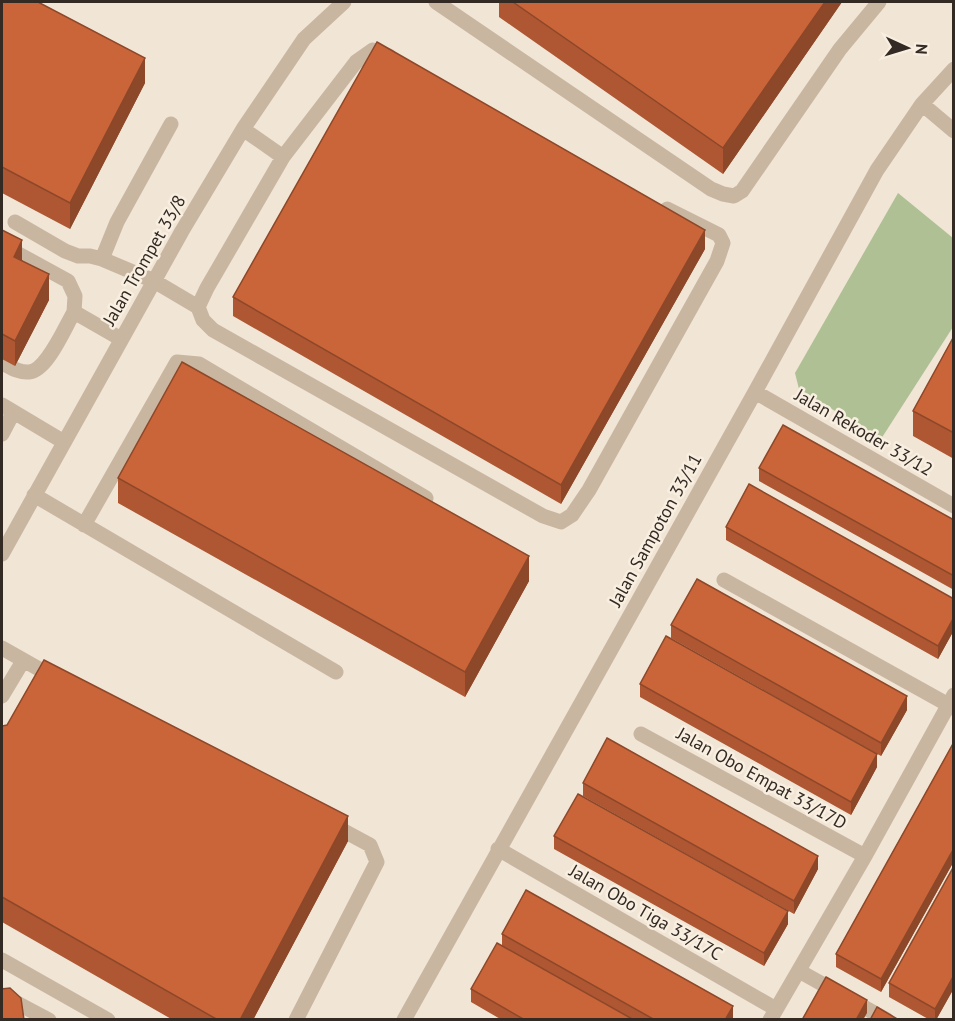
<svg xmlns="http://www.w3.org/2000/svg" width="955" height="1021" font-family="'PT Sans',sans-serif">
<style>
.green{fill:#afc095}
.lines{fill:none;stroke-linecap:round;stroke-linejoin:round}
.minor{stroke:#c9b6a1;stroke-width:15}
.wall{fill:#ae5732}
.shaded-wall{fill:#8d4729}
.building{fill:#ca653a;stroke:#8d4729;stroke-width:1.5}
.labels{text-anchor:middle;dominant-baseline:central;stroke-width:5;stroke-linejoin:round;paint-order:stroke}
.street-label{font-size:18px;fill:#332a24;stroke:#f9efe1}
</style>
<rect width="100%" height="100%" fill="#f1e5d5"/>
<path class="green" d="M898 193 953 238V327L881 439 799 389 795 373Z"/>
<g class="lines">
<path class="minor" d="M436 2 711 189 723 194 734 196 742 191 840 49 879 2
M922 104 954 131
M171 124 117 222 102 259 154 281 198 307 203 320 213 330 543 516 561 522 572 515 589 490 717 261 723 243 719 235 667 209
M243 129 283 157
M15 222 65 251 78 256H90L102 259
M2 245 68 281 75 296 74 312 121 339
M198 307 207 288 283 157 356 62 373 50 389 56
M2 363C10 367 19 373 29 372 47 371 65 327 74 312
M755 392 954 506
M2 405 64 442
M2 434 13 413
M34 495 336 672
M84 525 177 362 199 364 426 498
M2 554 182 231 243 129 304 39 344 2
M724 580 954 708
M2 648 55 678
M2 696 23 661
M641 734 865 856
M498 849 776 1009
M2 960 108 1020
M799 971 887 1020
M2 995 49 1020
M296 1020 377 862 370 845 331 824
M404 1020 755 392 877 170 922 104 954 69
M770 1020 865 856 954 695"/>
</g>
<path class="wall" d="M2 2 145 83 70 229 2 193Z
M499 2H842L723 174 499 17Z
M2 230 49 300 15 366 2 359Z
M705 249 561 504 233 316V297Z
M954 336V459L913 436V411Z
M759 468 954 520V590L759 481Z
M118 478 529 581 465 697 118 503Z
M726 527 954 599V630L938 659 726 540Z
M671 625 907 710 881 756 671 638Z
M640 684 877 767 851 815 640 697Z
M2 726 348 841 253 1020H173L2 922Z
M954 742V861L881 992 836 967V954Z
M583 783 818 869 794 914 583 796Z
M554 836 788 924 764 966 554 849Z
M954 866V988L936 1020H930L889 997V983Z
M502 934 733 1019 502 1020 471 1002V989L502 946Z"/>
<path class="shaded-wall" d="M825 2H842L723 174V148Z
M145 58V83L70 229V203Z
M705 230V249L561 504V485Z
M22 240V266L14 257Z
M49 274V300L15 366V341Z
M529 556V581L465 697V672Z
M954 617V630L938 659V646Z
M907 696V710L881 756V743Z
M877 754V767L851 815V802Z
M348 816V841L253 1020H240Z
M954 848V861L881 992V979Z
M818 856V869L794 914V901Z
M788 911V924L764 966V953Z
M954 975V988L936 1020H935V1009Z
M867 1000V1013L863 1020H856Z
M733 1006V1019L725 1020Z"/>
<path class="building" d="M2 2H38L145 58 70 203 2 167Z
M513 2H825L723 148Z
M377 42 705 230 561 485 233 297Z
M2 230 22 240 14 257 49 274 15 341 2 334Z
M954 336V433L913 411Z
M182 362 529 556 465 672 118 478Z
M783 425 954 520V576L759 468Z
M749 484 954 599V617L938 646 726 527Z
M697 579 907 696 881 743 671 625Z
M666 636 877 754 851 802 640 684Z
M44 660 348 816 240 1020H218L2 897V726L7 725Z
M607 738 818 856 794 901 583 783Z
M954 742V848L881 979 836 954Z
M578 794 788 911 764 953 554 836Z
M954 866V975L935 1009 889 983Z
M526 890 733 1006 725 1020H655L502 934Z
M497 943 634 1020H525L471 989Z
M826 977 867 1000 856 1020H802Z
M10 988 21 998 24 1020H2V989Z
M877 1007 899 1020H870Z"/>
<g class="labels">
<g class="street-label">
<text transform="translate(144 260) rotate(-60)">Jalan Trompet 33/8</text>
<text transform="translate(864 432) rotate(30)">Jalan Rekoder 33/12</text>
<text transform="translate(655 530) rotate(-61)">Jalan Sampoton 33/11</text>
<text transform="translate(762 778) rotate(29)">Jalan Obo Empat 33/17D</text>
<text transform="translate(646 912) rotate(30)">Jalan Obo Tiga 33/17C</text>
</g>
</g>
<rect width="955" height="1021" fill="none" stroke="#332a24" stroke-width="6"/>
<g transform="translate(907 48) rotate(94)" stroke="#f9efe1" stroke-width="4.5" paint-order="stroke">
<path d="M0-4.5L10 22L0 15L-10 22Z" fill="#332a24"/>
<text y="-9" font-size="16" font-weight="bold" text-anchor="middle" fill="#332a24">N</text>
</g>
</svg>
